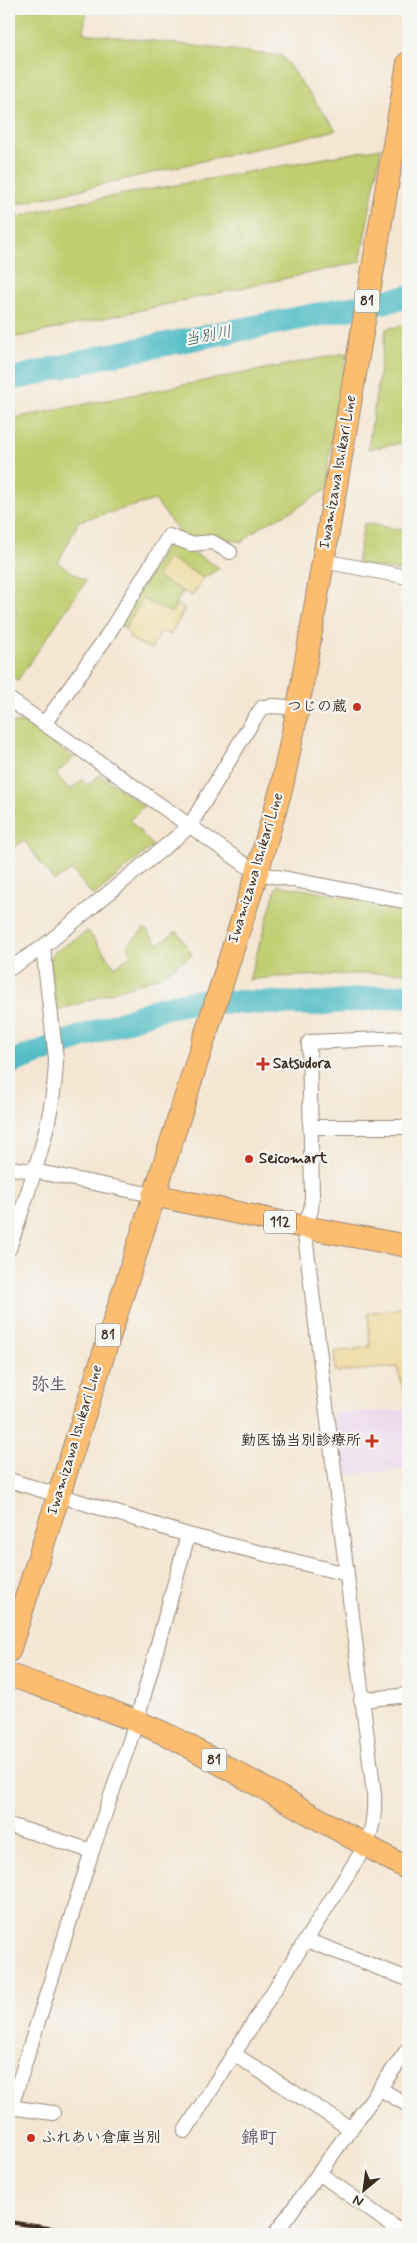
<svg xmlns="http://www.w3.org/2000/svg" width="417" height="2243" font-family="Mynerve,'Klee One',sans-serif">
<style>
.built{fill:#ebd1eb}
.green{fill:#c0ce70;stroke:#7e7c47}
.sand{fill:#eeda9e;stroke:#94825e}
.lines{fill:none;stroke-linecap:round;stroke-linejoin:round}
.river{stroke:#4dbbc5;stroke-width:24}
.minor-casing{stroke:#988878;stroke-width:16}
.primary-casing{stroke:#988878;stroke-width:24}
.minor{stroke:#fff;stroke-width:14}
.primary{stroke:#fcbd6f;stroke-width:22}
.rail{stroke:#3b2a1e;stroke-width:4}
.poi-dot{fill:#c8321e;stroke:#f6f6f2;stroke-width:2}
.labels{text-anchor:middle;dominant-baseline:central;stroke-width:4.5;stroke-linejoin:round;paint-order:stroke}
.shield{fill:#f6f6f2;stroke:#73675e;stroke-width:1}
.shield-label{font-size:14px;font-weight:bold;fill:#3b2a1e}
.street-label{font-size:15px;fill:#3b2a1e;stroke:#f6f6f2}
.poi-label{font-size:15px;font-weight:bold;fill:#3b2a1e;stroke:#f6f6f2;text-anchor:start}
.water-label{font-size:16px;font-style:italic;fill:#415d58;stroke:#f6f6f2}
.quarter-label{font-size:18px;font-weight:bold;fill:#665766;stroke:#f6f6f2}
</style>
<rect width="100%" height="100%" fill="#f6f6f2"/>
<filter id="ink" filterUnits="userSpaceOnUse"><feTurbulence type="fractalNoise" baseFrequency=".02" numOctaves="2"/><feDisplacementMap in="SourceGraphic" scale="10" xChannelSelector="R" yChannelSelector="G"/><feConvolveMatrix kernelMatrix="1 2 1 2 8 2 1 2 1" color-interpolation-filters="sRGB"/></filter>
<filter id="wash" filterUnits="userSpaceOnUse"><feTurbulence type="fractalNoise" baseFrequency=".0096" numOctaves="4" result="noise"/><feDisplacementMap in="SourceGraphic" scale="20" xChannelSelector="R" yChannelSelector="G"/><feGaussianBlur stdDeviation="1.12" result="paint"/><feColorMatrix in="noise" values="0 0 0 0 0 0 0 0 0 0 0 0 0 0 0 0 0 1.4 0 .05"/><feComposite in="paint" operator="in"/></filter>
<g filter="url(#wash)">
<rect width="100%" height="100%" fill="#f4e6d2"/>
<path class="built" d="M408 1410V1469L339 1476 333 1413Z"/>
<path class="green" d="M9 9H87L83 33 282 56 336 130 9 206Z
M381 148 360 262 9 339V219L64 205Z
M408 324V442L368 449 386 329Z
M347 353 330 450 328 488 294 510 261 526 242 542 211 537H183L155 500 79 521 58 563 86 581 17 681 9 670V626L16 612 9 607V419Z
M364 523 408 531V572L357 564Z
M169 542C177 542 209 562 220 568L204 578 175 561 157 577 183 591 171 613 143 599 125 628 119 625Z
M11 723H23L74 758 56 774 70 790 82 780 87 785 100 775 144 806 130 820 153 846 93 896 72 870 54 881 24 840 9 851V726Z
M277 885 408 907V972L275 977 249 980Z
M145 928 158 944 177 931 192 955 161 976 57 1011 50 963 53 953 88 931 115 967 131 955 127 945Z"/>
<path class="sand" d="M166 559 175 561 204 578 192 596 157 577Z
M143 599 171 613 177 605 185 609 170 635 162 631 151 649 131 639 125 628Z
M408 1307V1401L407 1402 397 1367 336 1372 334 1352 370 1347 368 1313Z"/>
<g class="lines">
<path class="river" d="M9 380 105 356 408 297
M9 1063 162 1008 198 1001 314 1004 408 995"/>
</g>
</g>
<g filter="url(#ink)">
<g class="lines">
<g class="minor-casing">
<path id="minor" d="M323 561 408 577
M9 699 257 873 408 902
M44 724 105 639 169 536 191 544 212 542 230 552
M9 969 43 947 189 827 254 719 263 707 275 706 298 708
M310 1127H408
M9 1168 34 1171 153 1195
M9 1249C28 1191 55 1121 56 1059L43 947
M9 1480 188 1535 347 1574
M361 1700 408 1695
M9 1825 92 1851
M306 1940 408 1979
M235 2055 351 2129
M380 2089 408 2105
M9 2107 53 2113
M11 2107 92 1851 137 1720 188 1535
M185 2131 366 1845C373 1827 375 1813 374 1794L304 1227 311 1210 312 1196 309 1042 408 1038
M319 2173 404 2234
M275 2234 408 2049"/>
</g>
<g class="primary-casing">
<path id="primary" d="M153 1195 304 1227 408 1246
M9 1651 257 873 282 786 298 708 408 63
M9 1675C66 1695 122 1713 176 1739L408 1869"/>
</g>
<use href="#minor" class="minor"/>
<use href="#primary" class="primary"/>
<path class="rail" d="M9 2222 88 2234"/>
</g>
</g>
<g class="poi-dot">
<circle cx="357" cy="707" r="5"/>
<path d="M260.5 1056.5h5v5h5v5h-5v5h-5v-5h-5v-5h5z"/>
<circle cx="249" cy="1159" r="5"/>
<path d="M369.5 1433.5h5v5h5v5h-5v5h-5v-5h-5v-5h5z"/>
<circle cx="31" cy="2138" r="5"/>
</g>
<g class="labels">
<g class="shield">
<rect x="354.5" y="289.5" width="25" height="23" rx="4"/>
<rect x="264" y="1210.5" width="32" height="23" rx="4"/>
<rect x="95.5" y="1323.5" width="25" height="23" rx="4"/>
<rect x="201.5" y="1748.5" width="25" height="23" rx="4"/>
</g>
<g class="shield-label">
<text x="367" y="301">81</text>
<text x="280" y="1222">112</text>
<text x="108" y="1335">81</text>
<text x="214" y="1760">81</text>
</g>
<g class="street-label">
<text transform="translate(338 472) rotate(-80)">Iwamizawa Ishikari Line</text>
<text transform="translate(256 868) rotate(-73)">Iwamizawa Ishikari Line</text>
<text transform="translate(75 1440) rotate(-73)">Iwamizawa Ishikari Line</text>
</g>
<g class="poi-label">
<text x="347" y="707" text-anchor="end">つじの蔵</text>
<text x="273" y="1064">Satsudora</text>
<text x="259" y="1159">Seicomart</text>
<text x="361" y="1441" text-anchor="end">勤医協当別診療所</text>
<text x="41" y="2138">ふれあい倉庫当別</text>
</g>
<g class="water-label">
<text transform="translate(208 336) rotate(-11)">当別川</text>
</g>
<g class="quarter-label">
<text x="49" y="1385">弥生</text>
<text x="259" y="2138">錦町</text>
</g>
</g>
<rect width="417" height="2243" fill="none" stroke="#f6f6f2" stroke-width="30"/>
<g transform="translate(364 2190) rotate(209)" stroke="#f6f6f2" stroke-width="4" paint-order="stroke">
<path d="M0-4L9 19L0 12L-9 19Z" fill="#3b2a1e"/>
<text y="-8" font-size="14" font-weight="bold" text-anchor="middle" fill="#3b2a1e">N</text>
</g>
</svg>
